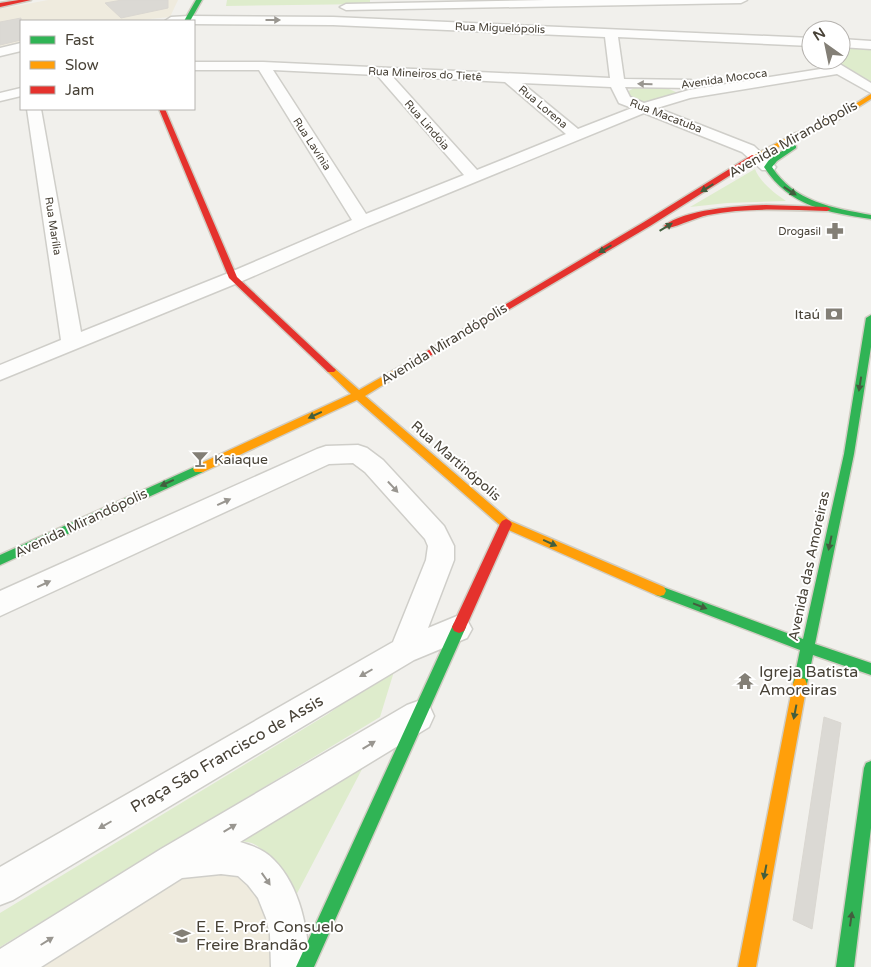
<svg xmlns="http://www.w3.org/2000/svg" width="871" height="967" font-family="'Varela Round',sans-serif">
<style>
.education{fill:#efebde}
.green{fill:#deeccc}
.building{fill:#dbd9d4;stroke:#dad7d1}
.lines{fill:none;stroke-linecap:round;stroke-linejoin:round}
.street-casing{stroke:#cfcec9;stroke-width:3}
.fast-casing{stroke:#d1cdc3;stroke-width:3}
.slow-casing{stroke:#d1cdc3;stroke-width:3}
.jam-casing{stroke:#d1cdc3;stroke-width:3}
.street{fill:#fdfdfc;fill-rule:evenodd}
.fast{fill:#30b455;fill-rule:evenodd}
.slow{fill:#ff9f0a;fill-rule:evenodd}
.jam{fill:#e5322d;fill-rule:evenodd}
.oneway{fill:#999690}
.oneway2{fill:#425e3e}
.labels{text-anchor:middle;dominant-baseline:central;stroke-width:4;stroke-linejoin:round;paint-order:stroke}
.far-street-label{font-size:11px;fill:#484237;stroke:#fff}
.far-poi-label{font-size:11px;fill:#484237;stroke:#fff;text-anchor:end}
.street-label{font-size:14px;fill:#484237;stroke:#fff}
.poi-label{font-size:14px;fill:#484237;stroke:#fff;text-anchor:end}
.near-poi-label{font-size:16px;fill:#484237;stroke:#fff;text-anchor:start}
.near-street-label{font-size:16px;fill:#484237;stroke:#fff}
</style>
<rect width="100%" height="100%" fill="#f1f0ec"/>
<path class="education" d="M48 0H178L170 17 130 21H21V43L0 47V9Z
M192 869 238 871 272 905 280 967H38Z"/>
<path class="green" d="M227 0H370V4L226 6Z
M841 46 871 48V83L830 60H841Z
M634 88 669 89 678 93 677 95C661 99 637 110 627 92Z
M755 169C760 182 774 193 786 201L727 203 690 207Z
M396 665 380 717 0 947V913L328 714Z
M371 752 292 903C283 884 270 845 247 842 241 841 233 843 227 844Z"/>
<path class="building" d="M122 0H168V8L121 18 105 3Z
M21 18V40L0 45V22Z
M824 717 841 723 812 929 793 920Z"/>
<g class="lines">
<g class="street-casing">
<path id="street" d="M546 0H747L741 3 346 10 340 7 346 4Z
M189 16 333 17 811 38V46L618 37 624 79 691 80 698 84 691 88 625 87 630 97 644 103 689 90 827 68 820 64 819 60H833L871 83V93L837 74 690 98 657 108 754 146 776 167 774 170H762L742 152 644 113 368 226 240 282 0 380V365L61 340 27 109H41L81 332 226 274 352 220 259 70H194V62H263L610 78 605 37 333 25 194 24V21H165L171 17ZM273 70 377 75 464 175 366 214ZM392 76 505 82 566 134 477 170ZM522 83 611 87 619 103 632 108 578 129Z
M841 39 871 41V49L841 47Z
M21 43V51L0 56V48Z
M21 88V96L0 101V93Z
M358 445 367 448 383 460 444 526 454 546V560L428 628 457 616 467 620 472 629 467 638 414 660 13 900 0 905V867L393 642 426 560 428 546 425 539 365 472 353 463 329 464 0 616V591L317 449 326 446Z
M418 701 429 705 434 716 429 727 240 842C253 846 265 850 274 860 300 886 309 931 309 967H271L270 935 266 918 258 898 248 885 238 876 221 874 182 878 41 967H0V949L161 849 407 705Z"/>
</g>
<g class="fast-casing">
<path id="fast" d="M196 0H202L190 21H184Z
M794 145 796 146V148L777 161 772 167C794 202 833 208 871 215V219C827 212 790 207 764 167L771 157Z
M871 315V347L854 454 815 644 871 663V675L813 655 807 684 805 689 800 690 795 689 793 684 800 650 656 595 654 591 656 587 660 586 803 639 844 454 866 318Z
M199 465 205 469 203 472 0 565V555Z
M459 621 464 623 466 627 314 967H296L452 627 454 623Z
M871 761V828L854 967H836L864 768 866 763Z"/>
</g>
<g class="slow-casing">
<path id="slow" d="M871 94V99L839 119 798 136 758 159 751 157 794 134 835 117Z
M417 357 422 360 420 362 365 396 510 521 664 587 666 591 664 595 660 596 656 595 502 527 357 400 203 472H195L193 469 195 466 351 394 328 372 326 370 328 368H334L359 390Z
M800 678 805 679 807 684 756 967H738L793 684 795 679Z"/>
</g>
<g class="jam-casing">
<path id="jam" d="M19 0H31L0 7V3Z
M159 109H165L237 277 334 368 336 370 334 372H328L229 278Z
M752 155 759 157 650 226 420 362H414L412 360 644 222Z
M766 205 827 207 831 209 827 211C788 210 747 207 708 215 694 218 682 225 668 228L664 226C685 209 739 206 766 205Z
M506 519 510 521 512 524 466 627 464 631 459 633 454 631 452 627 500 524 502 521Z"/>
</g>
<use href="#street" class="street"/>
<use href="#fast" class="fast"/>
<use href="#slow" class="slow"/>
<use href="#jam" class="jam"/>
</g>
<defs><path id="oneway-solid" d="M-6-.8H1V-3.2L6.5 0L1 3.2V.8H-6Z" transform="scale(1.25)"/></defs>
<g class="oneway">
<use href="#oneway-solid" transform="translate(273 20)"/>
<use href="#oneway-solid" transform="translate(645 84) rotate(-178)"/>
<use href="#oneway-solid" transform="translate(393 487) rotate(47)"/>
<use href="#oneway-solid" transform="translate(224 502) rotate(-25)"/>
<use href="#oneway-solid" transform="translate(44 584) rotate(-25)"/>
<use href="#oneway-solid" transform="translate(366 673) rotate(150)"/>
<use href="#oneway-solid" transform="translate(369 745) rotate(-31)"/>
<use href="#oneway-solid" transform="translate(105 825) rotate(150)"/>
<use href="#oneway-solid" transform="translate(230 828) rotate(-31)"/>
<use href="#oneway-solid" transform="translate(266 879) rotate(55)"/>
<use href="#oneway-solid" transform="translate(47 941) rotate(-32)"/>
</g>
<g class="oneway2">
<use href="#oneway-solid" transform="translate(707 188) rotate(148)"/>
<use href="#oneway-solid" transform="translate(790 191) rotate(33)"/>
<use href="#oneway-solid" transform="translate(666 227) rotate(-31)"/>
<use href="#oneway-solid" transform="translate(605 249) rotate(150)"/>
<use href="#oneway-solid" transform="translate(860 384) rotate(99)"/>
<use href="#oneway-solid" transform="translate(315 415) rotate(155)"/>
<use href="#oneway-solid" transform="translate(167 483) rotate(155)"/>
<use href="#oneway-solid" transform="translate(550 543) rotate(24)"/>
<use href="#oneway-solid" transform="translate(830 543) rotate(102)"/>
<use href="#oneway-solid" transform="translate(700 606) rotate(21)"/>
<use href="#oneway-solid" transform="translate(795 712) rotate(101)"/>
<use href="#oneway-solid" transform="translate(765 872) rotate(101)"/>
<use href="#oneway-solid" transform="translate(851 919) rotate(-82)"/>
</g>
<defs>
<g id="pharmacy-bare" transform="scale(1.35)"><path d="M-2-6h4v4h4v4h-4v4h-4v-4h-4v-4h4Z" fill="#837f76" stroke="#fff" stroke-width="2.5" paint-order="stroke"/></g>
<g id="bank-bare" transform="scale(1.35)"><path d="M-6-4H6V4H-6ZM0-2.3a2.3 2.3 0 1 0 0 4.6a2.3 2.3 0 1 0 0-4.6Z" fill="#837f76" stroke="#fff" stroke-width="2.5" paint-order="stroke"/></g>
<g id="bar-bare" transform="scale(1.35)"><path d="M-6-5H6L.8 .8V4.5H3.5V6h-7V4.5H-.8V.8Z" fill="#837f76" stroke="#fff" stroke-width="2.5" paint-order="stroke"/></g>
<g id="temple-bare" transform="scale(1.35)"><path d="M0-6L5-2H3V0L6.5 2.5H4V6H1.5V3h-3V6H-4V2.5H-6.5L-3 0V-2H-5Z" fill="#837f76" stroke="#fff" stroke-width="2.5" paint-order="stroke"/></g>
<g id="school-bare" transform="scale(1.35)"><path d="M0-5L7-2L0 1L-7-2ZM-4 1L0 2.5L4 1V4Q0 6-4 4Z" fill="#837f76" stroke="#fff" stroke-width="2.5" paint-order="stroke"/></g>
</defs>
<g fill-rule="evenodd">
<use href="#pharmacy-bare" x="835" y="231"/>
<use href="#bank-bare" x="834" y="314"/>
<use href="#bar-bare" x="200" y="459"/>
<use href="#temple-bare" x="745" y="681"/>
<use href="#school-bare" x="182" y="936"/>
</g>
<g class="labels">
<g class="far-street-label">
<text transform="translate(500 28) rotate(2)">Rua Miguelópolis</text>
<text transform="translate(425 74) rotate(3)">Rua Mineiros do Tietê</text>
<text transform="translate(724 79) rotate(-8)">Avenida Mococa</text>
<text transform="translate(543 107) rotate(40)">Rua Lorena</text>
<text transform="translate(666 116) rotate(21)">Rua Macatuba</text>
<text transform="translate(427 125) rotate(49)">Rua Lindóia</text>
<text transform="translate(312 144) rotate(57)">Rua Lavínia</text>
<text transform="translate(53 226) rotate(81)">Rua Marília</text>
</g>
<g class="far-poi-label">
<text x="821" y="231">Drogasil</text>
</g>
<g class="street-label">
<text transform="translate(793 139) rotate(-29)">Avenida Mirandópolis</text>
<text transform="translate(444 344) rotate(-31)">Avenida Mirandópolis</text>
<text transform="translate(456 461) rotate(41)">Rua Martinópolis</text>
<text transform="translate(81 523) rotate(-25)">Avenida Mirandópolis</text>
<text transform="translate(809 566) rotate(-78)">Avenida das Amoreiras</text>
</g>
<g class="poi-label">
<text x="820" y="314">Itaú</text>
<text x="214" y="459" text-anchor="start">Kaiaque</text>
</g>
<g class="near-poi-label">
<text x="759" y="672">Igreja Batista<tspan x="759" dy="18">Amoreiras</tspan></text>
<text x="196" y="927">E. E. Prof. Consuelo<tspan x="196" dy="18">Freire Brandão</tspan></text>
</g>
<g class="near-street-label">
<text transform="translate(227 754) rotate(-30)">Praça São Francisco de Assis</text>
</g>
</g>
<rect x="20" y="20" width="175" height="90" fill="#ffffff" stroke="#b6b3af"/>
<rect x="30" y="36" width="25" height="8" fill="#30b455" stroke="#b6b3af"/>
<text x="65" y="45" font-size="15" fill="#484237">Fast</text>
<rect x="30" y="61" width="25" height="8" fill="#ff9f0a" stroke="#b6b3af"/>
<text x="65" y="70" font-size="15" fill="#484237">Slow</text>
<rect x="30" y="86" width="25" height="8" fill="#e5322d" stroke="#b6b3af"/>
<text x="65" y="95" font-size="15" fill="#484237">Jam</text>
<g transform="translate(826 45) rotate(327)"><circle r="24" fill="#ffffff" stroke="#b6b3af"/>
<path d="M0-4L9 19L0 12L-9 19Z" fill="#837f76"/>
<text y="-8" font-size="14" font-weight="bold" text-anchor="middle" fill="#484237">N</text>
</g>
</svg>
